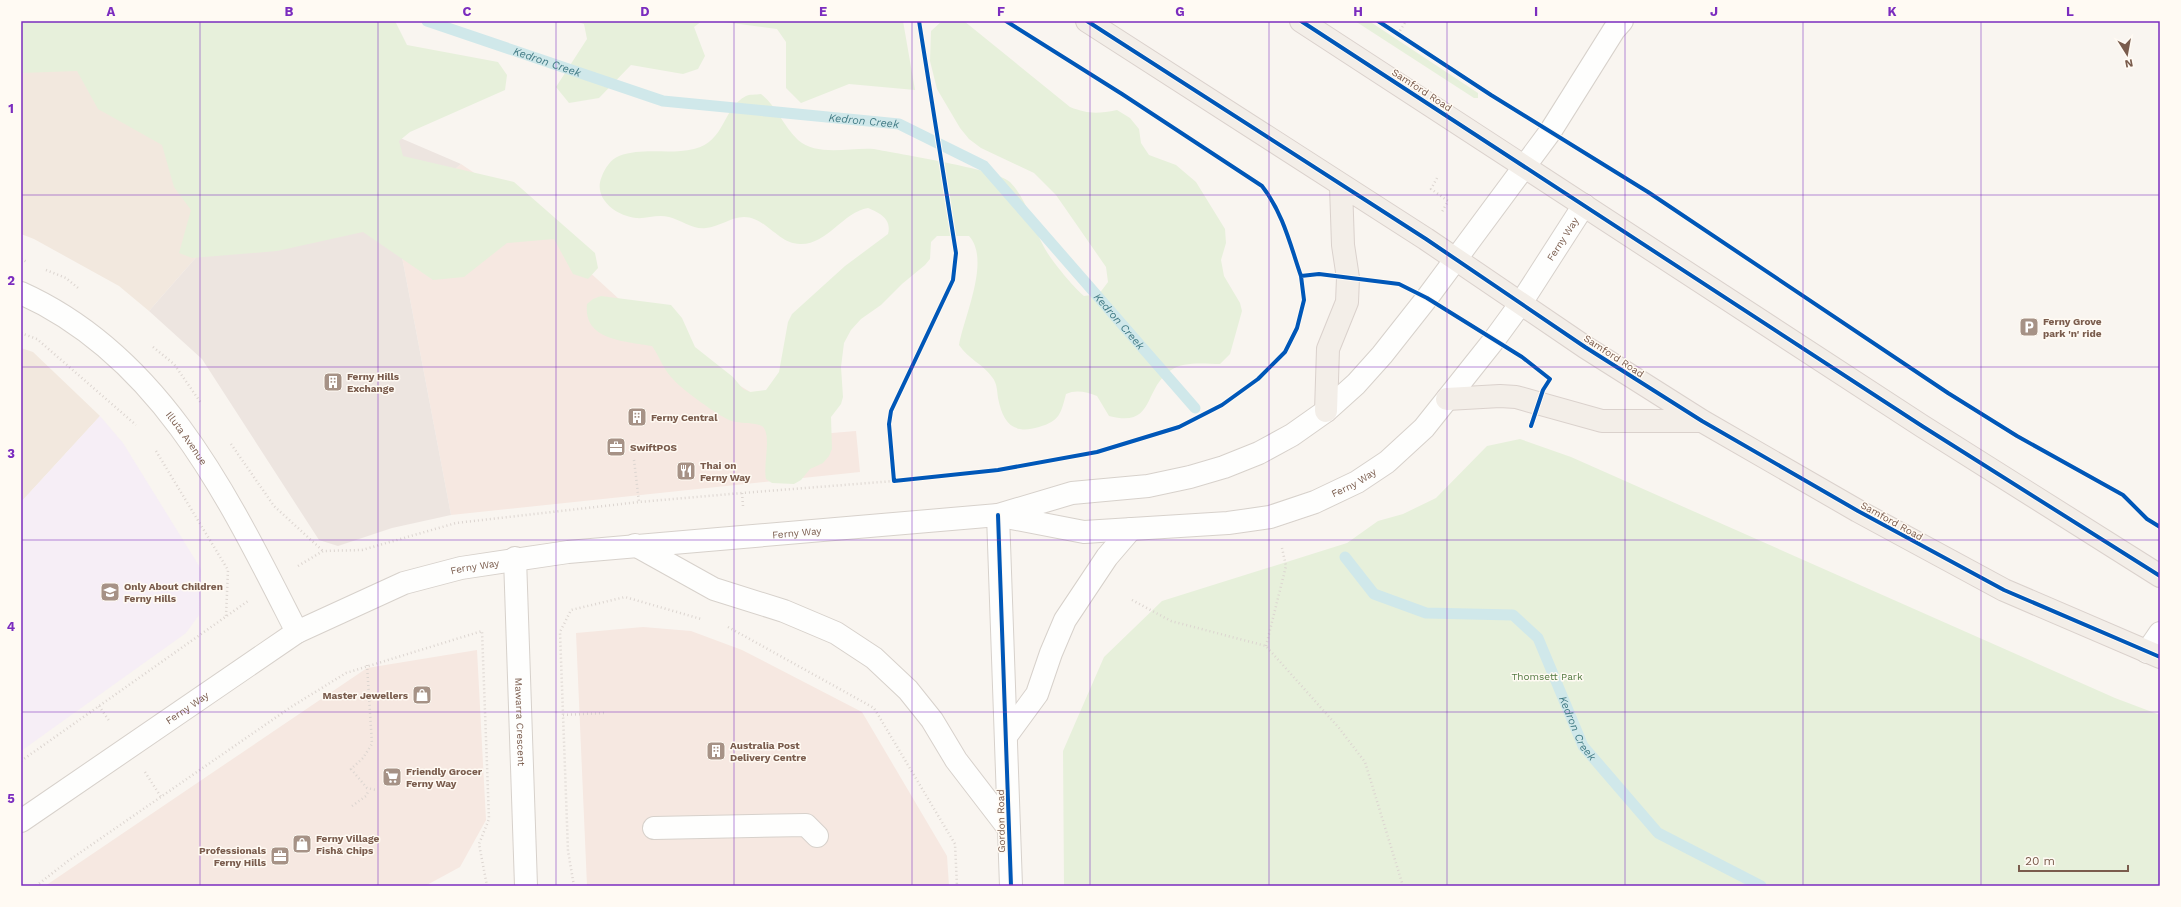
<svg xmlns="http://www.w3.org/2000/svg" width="2181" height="907" font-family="'Work Sans',sans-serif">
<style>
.residential{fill:#f2e8de}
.commercial{fill:#f6e8e1}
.industrial{fill:#ede5e0}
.education{fill:#f6eef6}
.green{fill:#e7f0db}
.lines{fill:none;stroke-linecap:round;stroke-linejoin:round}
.stream{stroke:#d0e8ea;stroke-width:11}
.minor-casing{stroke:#d7d1cb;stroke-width:24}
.major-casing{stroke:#dad1cc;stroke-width:24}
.path{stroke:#dcd5d0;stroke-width:2.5;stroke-dasharray:1 3;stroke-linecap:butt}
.minor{stroke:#fefefd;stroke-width:22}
.major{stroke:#f3eee8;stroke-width:22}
.cycleway-casing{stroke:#fffaf3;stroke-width:6}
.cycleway{stroke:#0057b8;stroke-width:4}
.grid{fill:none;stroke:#7b2cbf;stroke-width:1;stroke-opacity:0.55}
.labels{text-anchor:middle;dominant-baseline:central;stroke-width:3;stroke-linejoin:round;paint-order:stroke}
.street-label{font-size:10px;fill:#7a5c4d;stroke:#fffaf3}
.poi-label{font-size:10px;font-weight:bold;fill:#7a5c4d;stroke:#fffaf3;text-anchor:start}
.park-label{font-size:10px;fill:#537a41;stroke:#fffaf3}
.water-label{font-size:11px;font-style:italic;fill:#437c86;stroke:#fffaf3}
.neatline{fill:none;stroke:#7b2cbf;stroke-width:1.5}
.grid-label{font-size:13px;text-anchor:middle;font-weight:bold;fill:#7b2cbf}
</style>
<rect width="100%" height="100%" fill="#f9f5f0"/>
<path class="residential" d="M21 21 328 107 149 311 119 286 34 239 21 234Z
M21 348 33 352 100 416 21 502Z"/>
<path class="commercial" d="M461 164 528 209 574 258 664 340 820 434 856 431 860 472 451 515 395 220Z
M643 627 691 631 742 650 862 712 947 856 949 886H587L576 633Z
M477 650 486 820 460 867 425 886H45L367 668Z"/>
<path class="industrial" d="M328 107 461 164 395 220 451 515 392 528 338 546 319 540 202 359 149 311Z"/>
<path class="education" d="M100 416 123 443 201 569 199 615 186 633 21 751V502Z"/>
<path class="green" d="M21 21H395L407 45 498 62 507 75 505 90 410 132 399 141 403 156 514 182 595 253 598 268 588 279 573 274 554 239 507 243 464 277 433 280 363 232 277 251 192 258 179 253 191 210 174 187 162 145 98 109 77 71 21 73Z
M575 21H702L694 27 705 56 698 69 683 74 631 65 599 98 569 103 556 87 587 39 584 24Z
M716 21H903L915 90 849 84 801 103 786 88V42L777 29Z
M942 21H964L1070 107C1088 114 1097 114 1117 110L1130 118 1139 129 1141 143 1149 155 1176 165 1196 182 1225 229 1226 243 1221 260 1224 276 1240 303 1242 311 1230 354 1220 364C1205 364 1184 361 1171 370 1142 390 1156 428 1109 416L1097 396C1087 392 1076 389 1066 394 1061 413 1060 421 1039 427 1013 435 1003 423 998 398 997 390 997 383 992 377 983 364 968 359 959 345 964 316 991 260 969 236H937L931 242 930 259 925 265 902 284 881 305 861 319 851 330 844 343 841 367 843 397 841 404 831 417 832 449 829 456 823 463 810 469 801 480 794 484 772 483 766 479C763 465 771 439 764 428 759 421 737 425 727 419 712 411 681 389 671 377 663 368 659 356 652 346 626 341 583 341 587 304L593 299 601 296 671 305 682 318 695 347 733 377 743 389 750 392 766 390 779 372 788 322 792 314 845 266 888 234C892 219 880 213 868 208 843 212 827 245 800 244 778 244 766 217 744 217 731 217 719 227 706 228 694 230 681 220 669 217 657 214 647 219 636 218 616 216 592 198 602 176 605 168 611 159 619 156 644 147 669 155 694 149 726 141 722 108 746 96 749 94 756 95 761 94 778 108 783 126 798 140 817 157 851 147 874 149 898 154 996 169 1010 182 1027 199 1033 227 1044 247 1050 259 1074 288 1084 296L1099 294 1108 282 1106 267 1056 195 1034 173 981 148 969 139 960 128 937 89 930 61 931 31Z
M1355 21H1369L1478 93V98H1474Z
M1520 439 1571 457 2115 698 2160 715V886H1064L1063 751 1104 657 1162 601 1347 543 1378 521 1403 514 1436 498 1487 446Z"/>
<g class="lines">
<g class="stream">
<path id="s1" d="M427 21 663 101 899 124 984 166 1195 408"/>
<path id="s2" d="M1345 557 1374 594 1426 613 1513 615 1538 638 1583 746 1658 833 1761 886"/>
</g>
<g class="minor-casing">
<g id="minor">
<path id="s3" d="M21 293C163 357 230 501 297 632"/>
<path d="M998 515 1011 886"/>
<path id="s4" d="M1001 516 1084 532 1228 523 1270 517 1315 502 1357 482 1387 462 1424 428 1494 340 1521 303 1584 205"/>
<path d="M635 545 714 589 784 611 836 633 874 658 908 690 932 720 956 760 1009 829"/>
<path id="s5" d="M515 558 526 886"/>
<path d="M2147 652 2160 633"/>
<path d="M1007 735 1037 694 1051 653 1065 620 1107 557 1131 529"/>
<path id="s6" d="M21 821 297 632 404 583 461 568 568 552 998 515 1072 493 1148 486 1190 477 1224 467 1259 453 1292 435 1326 411 1356 384 1382 355 1427 298 1550 132 1614 30 1622 21"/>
<path d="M654 828 806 825 817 836"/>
</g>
</g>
<g class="major-casing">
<path id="major" d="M1087 21 1426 239 1585 347 1702 421 1858 511 2004 590 2160 657
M1301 21 1922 426 2160 576
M1447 399 1500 396 1516 397 1602 421H1702
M1326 411 1328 349 1347 302 1348 278 1343 245 1341 186"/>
</g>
<path class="path" d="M1398 34 1406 21
M1437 178 1431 189 1448 201 1442 212
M21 259 27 262
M46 270 66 278 78 288
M1379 282 1399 284
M21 333 37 339 136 425
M153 347 174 364 201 403
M1522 357 1539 371
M231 444 274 506 323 551
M156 451 228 570 226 616
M634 460 639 502
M743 506 742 493 894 481
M298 566 323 551 362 550 456 523 639 502 742 493
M1132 600 1171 621 1266 646 1339 728 1365 762 1403 886
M728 627 874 708 955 844 957 886
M1266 646 1286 566 1282 548
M367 665 372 744 363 758 351 769 367 788 376 790
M99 706 110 722
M563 715 604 713
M21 761 248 601
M145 772 161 797
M352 806 366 796 369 790
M36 886 68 861 291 707 346 673 482 631 489 819 479 844 487 886
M574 886 568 851 560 632 571 610 625 597 701 619"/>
<use href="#minor" class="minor"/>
<use href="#major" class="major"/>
<g class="cycleway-casing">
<path id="cycleway" d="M919 21 956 253 953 280 891 411 889 424 894 481 998 470 1097 452 1179 427 1222 405 1258 379 1285 352 1297 328 1304 300 1301 276
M1006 21 1122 94 1262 186C1283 213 1290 244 1301 276L1319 274 1399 284 1427 298 1522 357 1550 379 1543 390 1531 426
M1087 21 1426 239 1585 347 1702 421 1858 511 2004 590 2160 657
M1301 21 1922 426 2160 576
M1378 21 1491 95 1648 192 1948 393 2017 436 2123 495 2147 519 2160 527
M998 515 1011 886"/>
</g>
<use href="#cycleway" class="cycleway"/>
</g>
<path class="grid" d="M200 21V886M378 21V886M556 21V886M734 21V886M912 21V886M1090 21V886M1269 21V886M1447 21V886M1625 21V886M1803 21V886M1981 21V886M21 195H2160M21 367H2160M21 540H2160M21 712H2160"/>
<defs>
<g id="parking-square" transform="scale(1)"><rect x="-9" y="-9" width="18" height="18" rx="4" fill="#a69286" stroke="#fffaf3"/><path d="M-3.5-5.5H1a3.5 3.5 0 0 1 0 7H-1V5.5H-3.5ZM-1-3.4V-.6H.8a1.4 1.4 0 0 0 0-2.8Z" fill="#fff"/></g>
<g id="building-square" transform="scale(1)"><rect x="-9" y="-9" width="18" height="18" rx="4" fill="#a69286" stroke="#fffaf3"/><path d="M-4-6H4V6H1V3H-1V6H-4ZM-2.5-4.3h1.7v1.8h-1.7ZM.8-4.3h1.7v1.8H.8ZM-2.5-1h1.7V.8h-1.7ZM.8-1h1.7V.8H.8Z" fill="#fff"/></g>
<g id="office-square" transform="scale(1)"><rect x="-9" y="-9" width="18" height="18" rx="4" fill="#a69286" stroke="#fffaf3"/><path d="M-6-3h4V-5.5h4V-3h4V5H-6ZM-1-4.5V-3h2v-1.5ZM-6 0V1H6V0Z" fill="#fff"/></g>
<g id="restaurant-square" transform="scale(1)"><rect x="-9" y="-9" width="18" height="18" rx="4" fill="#a69286" stroke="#fffaf3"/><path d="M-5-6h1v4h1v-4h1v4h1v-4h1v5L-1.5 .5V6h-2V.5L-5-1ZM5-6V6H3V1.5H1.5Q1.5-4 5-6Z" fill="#fff"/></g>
<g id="school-square" transform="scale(1)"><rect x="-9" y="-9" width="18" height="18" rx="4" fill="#a69286" stroke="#fffaf3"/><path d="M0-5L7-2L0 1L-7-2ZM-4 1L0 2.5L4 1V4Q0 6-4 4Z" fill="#fff"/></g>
<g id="shop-square" transform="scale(1)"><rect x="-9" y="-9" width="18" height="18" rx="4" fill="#a69286" stroke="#fffaf3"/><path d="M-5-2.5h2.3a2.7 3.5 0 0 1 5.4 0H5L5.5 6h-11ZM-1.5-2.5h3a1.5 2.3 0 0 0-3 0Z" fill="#fff"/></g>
<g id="supermarket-square" transform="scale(1)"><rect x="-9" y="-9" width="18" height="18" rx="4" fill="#a69286" stroke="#fffaf3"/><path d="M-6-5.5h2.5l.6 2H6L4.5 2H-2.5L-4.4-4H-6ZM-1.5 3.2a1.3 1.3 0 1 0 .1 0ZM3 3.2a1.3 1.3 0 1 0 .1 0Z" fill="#fff"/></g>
</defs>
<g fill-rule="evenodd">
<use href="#parking-square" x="2029" y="327"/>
<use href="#building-square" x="333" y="382"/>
<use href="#building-square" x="637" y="417"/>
<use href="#office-square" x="616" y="447"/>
<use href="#restaurant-square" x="686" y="471"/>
<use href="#school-square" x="110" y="592"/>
<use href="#shop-square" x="422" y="695"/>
<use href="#building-square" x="716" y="751"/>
<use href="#supermarket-square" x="392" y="777"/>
<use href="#shop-square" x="302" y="844"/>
<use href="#office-square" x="280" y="856"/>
</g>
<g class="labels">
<g class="street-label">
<text transform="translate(1422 90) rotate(33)">Samford Road</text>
<text stroke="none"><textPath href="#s4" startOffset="686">Ferny Way</textPath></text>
<text transform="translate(1614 356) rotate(33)">Samford Road</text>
<text stroke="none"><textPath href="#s3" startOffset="223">Illuta Avenue</textPath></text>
<text stroke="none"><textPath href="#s4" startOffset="362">Ferny Way</textPath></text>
<text transform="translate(1892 521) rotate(29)">Samford Road</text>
<text stroke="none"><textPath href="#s6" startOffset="849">Ferny Way</textPath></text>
<text stroke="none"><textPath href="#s6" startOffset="525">Ferny Way</textPath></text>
<text stroke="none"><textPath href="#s6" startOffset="201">Ferny Way</textPath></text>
<text stroke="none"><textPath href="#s5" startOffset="164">Mawarra Crescent</textPath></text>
<text transform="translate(1001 821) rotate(-91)">Gordon Road</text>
</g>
<g class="poi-label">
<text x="2043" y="321">Ferny Grove<tspan x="2043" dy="12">park 'n' ride</tspan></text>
<text x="347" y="376">Ferny Hills<tspan x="347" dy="12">Exchange</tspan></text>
<text x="651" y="417">Ferny Central</text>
<text x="630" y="447">SwiftPOS</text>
<text x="700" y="465">Thai on<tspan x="700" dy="12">Ferny Way</tspan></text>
<text x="124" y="586">Only About Children<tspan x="124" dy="12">Ferny Hills</tspan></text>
<text x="408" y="695" text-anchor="end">Master Jewellers</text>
<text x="730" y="745">Australia Post<tspan x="730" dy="12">Delivery Centre</tspan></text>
<text x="406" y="771">Friendly Grocer<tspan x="406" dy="12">Ferny Way</tspan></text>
<text x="316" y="838">Ferny Village<tspan x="316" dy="12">Fish&amp; Chips</tspan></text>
<text x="266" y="850" text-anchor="end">Professionals<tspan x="266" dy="12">Ferny Hills</tspan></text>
</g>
<g class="park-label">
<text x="1547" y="676">Thomsett Park</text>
</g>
<g class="water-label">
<text stroke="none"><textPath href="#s1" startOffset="127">Kedron Creek</textPath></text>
<text stroke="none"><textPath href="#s1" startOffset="451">Kedron Creek</textPath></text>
<text stroke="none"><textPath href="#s1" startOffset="787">Kedron Creek</textPath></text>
<text stroke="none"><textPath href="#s2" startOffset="322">Kedron Creek</textPath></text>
</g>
</g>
<rect width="2181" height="907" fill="none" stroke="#fffaf3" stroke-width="44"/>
<g transform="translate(2127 54) rotate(169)" stroke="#fffaf3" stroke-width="3" paint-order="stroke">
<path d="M0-3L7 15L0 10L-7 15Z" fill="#7a5c4d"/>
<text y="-6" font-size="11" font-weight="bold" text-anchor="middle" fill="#7a5c4d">N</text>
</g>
<path d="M2019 865v6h109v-6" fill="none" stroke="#7a5c4d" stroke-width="2"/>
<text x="2025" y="865" font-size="12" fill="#7a5c4d" stroke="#fffaf3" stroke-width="3" paint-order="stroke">20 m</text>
<rect x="22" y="22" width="2137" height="863" class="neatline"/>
<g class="grid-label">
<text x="111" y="16">A</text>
<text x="289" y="16">B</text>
<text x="467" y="16">C</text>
<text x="645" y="16">D</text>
<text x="823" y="16">E</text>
<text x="1001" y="16">F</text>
<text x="1180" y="16">G</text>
<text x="1358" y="16">H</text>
<text x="1536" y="16">I</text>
<text x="1714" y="16">J</text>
<text x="1892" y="16">K</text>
<text x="2070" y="16">L</text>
<text x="11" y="113">1</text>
<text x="11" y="285">2</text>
<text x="11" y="458">3</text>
<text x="11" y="631">4</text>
<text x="11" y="803">5</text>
</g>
</svg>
